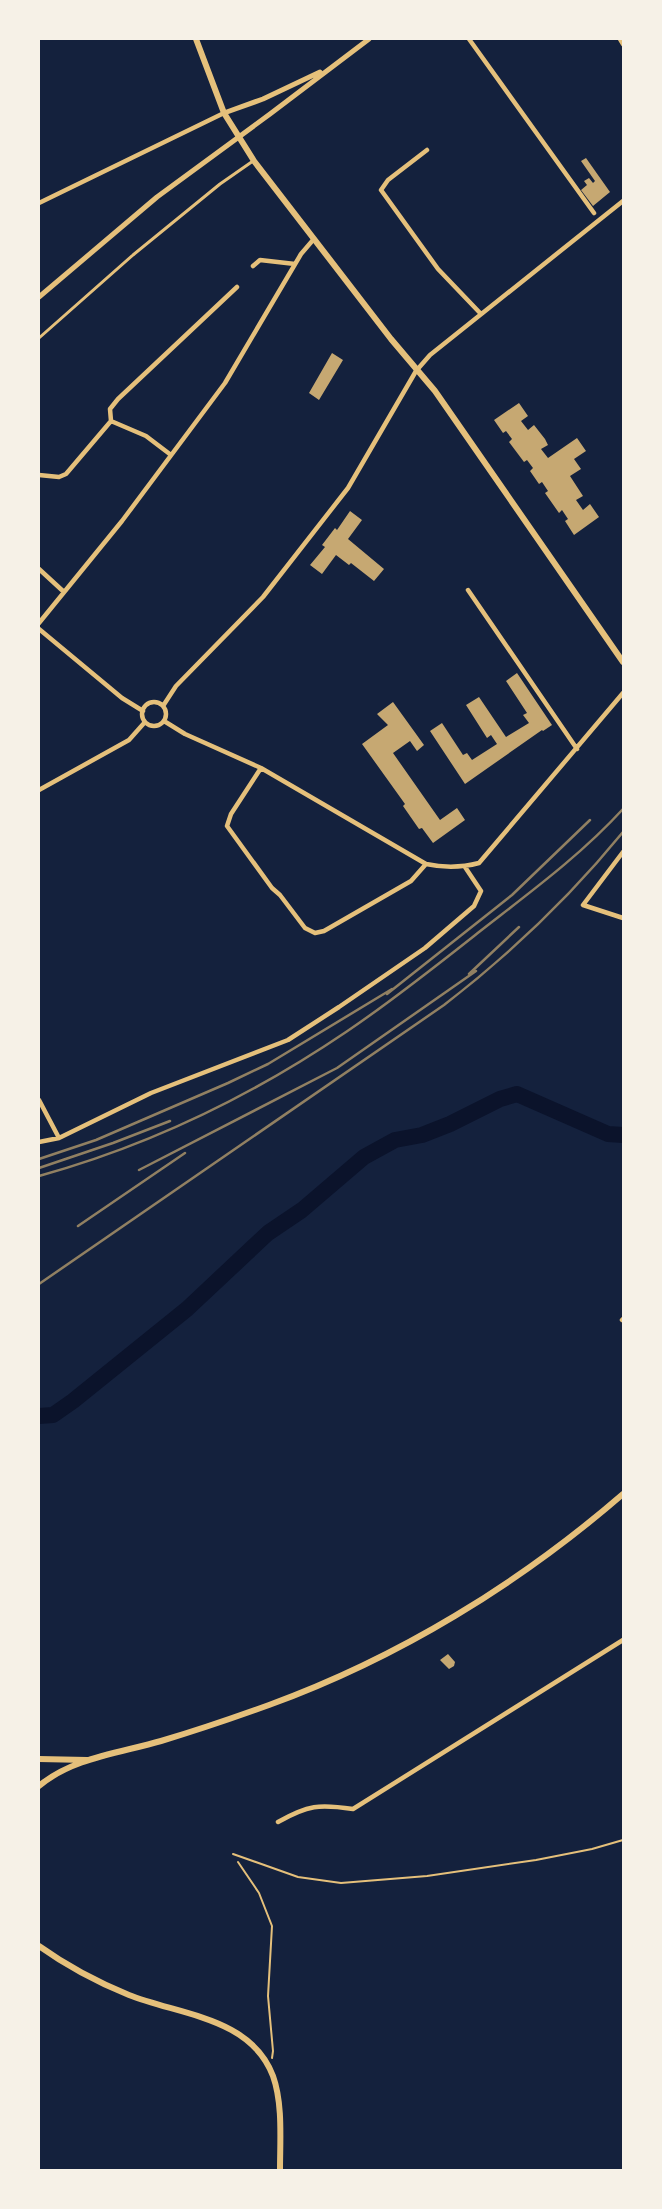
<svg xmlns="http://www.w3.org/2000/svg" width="662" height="2209" font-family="'Open Sans',sans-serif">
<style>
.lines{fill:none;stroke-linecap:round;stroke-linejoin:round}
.river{stroke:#0b132b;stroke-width:16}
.building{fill:#c6a872}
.path{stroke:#e5c07b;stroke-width:2}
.service{stroke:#e5c07b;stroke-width:2}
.pedestrian{stroke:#e5c07b;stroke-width:3}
.minor{stroke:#e5c07b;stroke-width:4.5}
.tertiary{stroke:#e5c07b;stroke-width:5}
.secondary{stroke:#e5c07b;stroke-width:6}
.rail{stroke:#918062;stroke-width:2.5}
</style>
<rect width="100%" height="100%" fill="#14213d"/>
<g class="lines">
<path class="river" d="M39 1416 53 1415 73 1401 187 1309 268 1233 302 1210 364 1157 395 1140 422 1135 450 1124 500 1099 517 1094 608 1134 623 1135"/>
</g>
<path class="building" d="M586 158 610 192 593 206 581 190 587 185 584 181 589 178 593 183 595 181 581 161Z
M332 353 343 360 319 400 309 393Z
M519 403 528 416 521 421 528 430 534 425 545 439 548 445 541 449 548 458 577 438 586 451 574 459 581 469 570 476 583 496 576 500 583 510 590 504 599 517 574 535 565 521 568 519 562 510 559 513 545 493 548 491 542 482 539 484 530 471 533 468 527 460 524 462 509 442 512 439 506 431 503 433 494 420Z
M350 511 362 520 348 539 384 569 374 581 351 563 349 565 336 555 322 574 310 565 325 547 322 545 335 528 337 530Z
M517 673 552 725 543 731 542 730 465 784 430 731 442 723 463 755 467 753 472 760 497 744 491 735 487 738 466 705 479 697 506 737 529 723 523 715 527 713 506 681Z
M393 702 424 745 417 751 410 741 393 753 440 820 457 808 465 820 433 843 422 828 419 829 403 806 405 804 362 744 388 725 377 714Z
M448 1654 455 1662 454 1666 449 1669 440 1660Z"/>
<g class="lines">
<path class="path" d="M238 1862 259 1893 272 1926 268 1996 273 2051 272 2058"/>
<path class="service" d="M233 1854 298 1877 341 1883 427 1876 536 1860 592 1849 623 1840"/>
<path class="pedestrian" d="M39 338 133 255 220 184 253 161"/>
<path class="minor" d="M469 39 594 213
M620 39 623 44
M427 150 388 180 381 190 438 269 481 314
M39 203 224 113
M253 266 260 260 295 264
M111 421 110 409 118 399 237 287
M111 421 146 436 171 455
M39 475 59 477 66 474 111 421
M39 569 64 592
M468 590 577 749
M39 623 122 521 225 383 301 254 313 240
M39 629 122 698 143 711
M142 714a12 12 0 1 1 24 0a12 12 0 1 1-24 0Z
M163 706 176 686 263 597 348 488 416 371 430 355 623 201
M164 721 185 734 261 768 426 864C445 868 460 868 479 863L623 693
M261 768 231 814 227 826 272 888 280 895 305 928 315 933 324 931 411 881 426 864
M39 790 129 740 145 722
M623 852 583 905 623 918
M39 1100 59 1138
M39 1142 59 1138 151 1093 288 1040 339 1007 425 948 474 906 481 891 465 867
M622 1320 623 1319
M278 1822C308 1805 319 1804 353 1809L623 1640"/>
<path class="tertiary" d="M224 113 263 99 320 72
M39 297 157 197 270 114 369 39"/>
<path class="secondary" d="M196 39 224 113 254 161 391 339 435 391 623 662
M39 1759 87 1760
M39 1786C72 1758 120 1753 161 1741 198 1730 233 1718 269 1705 398 1658 519 1584 623 1494
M39 1946C67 1966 97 1982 129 1995 179 2015 251 2017 273 2076 283 2104 280 2140 280 2170"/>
<path class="rail" d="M469 974 519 927
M387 994 512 895 590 820
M39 1159 96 1140 228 1083 268 1064 392 989
M39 1168 113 1143 170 1121
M139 1170 337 1068 476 971
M39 1176C148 1146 253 1095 346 1032 392 1001 436 966 479 932 529 893 580 856 623 809
M78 1226 185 1153
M39 1284 444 1005C510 954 570 897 623 832"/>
</g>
<rect width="662" height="2209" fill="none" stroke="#f6f1e7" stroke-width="80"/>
</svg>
